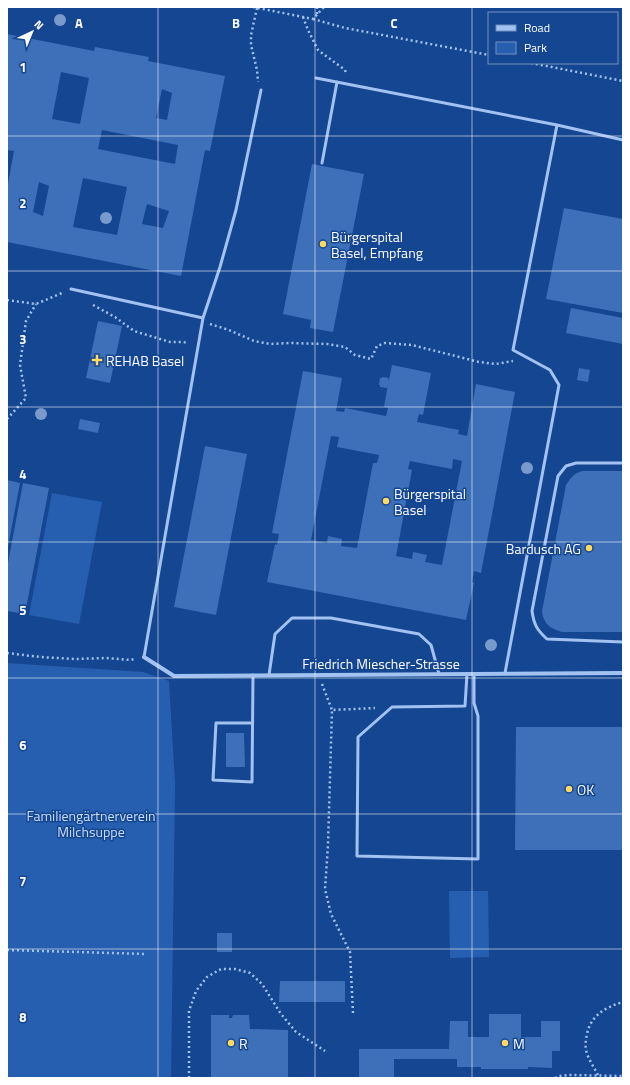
<svg xmlns="http://www.w3.org/2000/svg" width="630" height="1085" font-family="'Titillium Web',sans-serif">
<style>
.green{fill:#275fb0}
.building{fill:#3d70b9;fill-rule:evenodd}
.lines{fill:none;stroke-linecap:round;stroke-linejoin:round}
.path{stroke:#a2c2f1;stroke-width:2.5;stroke-dasharray:2 3;stroke-linecap:butt}
.service{stroke:#a2c2f1;stroke-width:3}
.minor{stroke:#a2c2f1;stroke-width:4}
.tree{fill:#789acc}
.grid{fill:none;stroke:#fff;stroke-width:1;stroke-opacity:0.55}
.poi-dot{fill:#ffd862;stroke:#154691;stroke-width:1.5}
.labels{text-anchor:middle;dominant-baseline:central;stroke-width:3;stroke-linejoin:round;paint-order:stroke}
.poi-label{font-size:14px;fill:#fff;stroke:#154691;text-anchor:start}
.street-label{font-size:14px;fill:#fff;stroke:#154691}
.park-label{font-size:14px;fill:#c9defc;stroke:#154691}
.grid-label{font-size:13px;text-anchor:middle;font-weight:bold;fill:#fff;stroke:#154691;stroke-width:3;stroke-linejoin:round;paint-order:stroke}
</style>
<rect width="100%" height="100%" fill="#154691"/>
<path class="green" d="M52 493 102 502 79 624 29 615Z
M7 663 143 672 169 681 175 784 171 1078H7Z
M449 891H488L489 957 450 958Z"/>
<path class="building" d="M7 34 94 51 95 47 149 57 148 61 225 76 210 151 205 150 181 276 7 242V189L14 151 7 150ZM61 72 89 78 80 124 52 119ZM162 89 172 93 167 120 156 118ZM102 130 178 145 175 164 98 149ZM83 178 127 187 117 235 73 227ZM39 182 49 186 43 216 33 212ZM147 204 169 211 163 228 142 224Z
M312 164 364 174 333 332 310 328 311 320 283 314Z
M564 208 623 219V313L546 299Z
M571 308 623 318V344L566 333Z
M98 321 122 326 110 383 86 378Z
M392 365 431 373 423 415 419 414 417 422 459 430 458 434 467 436 476 384 515 392 481 573 474 571 472 582 474 583 466 620 267 582 275 544 277 545 279 534 272 533 303 371 342 378 336 411 344 412 345 408 386 416 388 408 384 407 388 384 387 388 380 387V385H379L380 378H382V377L389 378 388 380H389ZM331 436 339 437 337 447 379 455 377 463H373L357 548 341 546 342 539 328 536 327 543 311 540ZM453 459 462 461 442 565 425 562 427 555 413 552 412 559 396 556 412 470 408 469 410 461 452 469Z
M579 368 590 370 588 382 577 380Z
M80 419 100 423 98 433 78 429Z
M205 446 247 454 216 615 174 607Z
M582 471H623V632H562L556 630 550 627 546 623 543 617 542 611 566 485 570 479 575 474Z
M7 480 20 483 8 547H7Z
M23 483 49 488 25 614 7 611V568Z
M516 727H623V850H515Z
M226 733H244L245 767H226Z
M217 933H232V952H217Z
M280 981H345V1002H279Z
M489 1014H521V1037H541V1021H560V1051H552V1068L528 1067V1069H481V1067H457V1059H394V1078H359V1049H449L450 1021H468V1037H489Z
M211 1015H229V1018H232L233 1015H249L250 1029 288 1030V1078H211Z"/>
<g class="lines">
<path class="path" d="M253 7 313 19 324 7
M257 8 251 35V45L257 70 258 82
M317 14V7
M303 17 308 30 318 50 345 70 346 74
M313 19 345 28 489 55
M531 63 623 81
M7 300 36 304 62 293
M93 305 115 317 134 331 170 342H183L188 343
M210 324 229 330 254 341 270 344 289 343 327 344 345 347 355 355 371 359 377 346 385 343 412 345 479 362 496 364 513 361
M7 419 26 398 20 365 26 321 36 304
M7 653 40 657 75 659 106 658 131 660 134 659
M322 684 332 710
M7 950 146 954
M353 1013 350 952 331 914 325 889 328 845 332 710 375 708
M598 1075C594 1067 588 1059 586 1050 585 1044 586 1039 587 1034 591 1015 606 1007 623 1002
M189 1078V1011L196 991 207 977 221 969H235L250 973 262 984 281 1014 296 1032 325 1051
M555 1078 559 1076 568 1075 623 1076"/>
<path class="service" d="M316 78 557 125 513 350 550 370 559 385 505 673
M557 125 623 140
M322 163 337 82
M71 289 203 318
M623 463H576L566 466 558 476 532 611C534 625 537 630 547 639L623 642
M144 657 203 318 220 267 236 210 261 90
M467 674 465 706 392 707 358 737 357 856 478 859V716L474 703V674
M269 675 275 634 292 618H331L419 634 431 645 439 674
M252 723H216L213 780 252 782 253 675"/>
<path class="minor" d="M144 657 174 676 623 673"/>
</g>
<g class="tree">
<circle cx="60" cy="20" r="6"/>
<circle cx="106" cy="218" r="6"/>
<circle cx="41" cy="414" r="6"/>
<circle cx="527" cy="468" r="6"/>
<circle cx="491" cy="645" r="6"/>
</g>
<path class="grid" d="M158 7V1078M315 7V1078M472 7V1078M7 136H623M7 271H623M7 407H623M7 542H623M7 678H623M7 814H623M7 949H623"/>
<g class="poi-dot">
<circle cx="323" cy="244" r="4"/>
<path d="M95 354h4v4h4v4h-4v4h-4v-4h-4v-4h4z"/>
<circle cx="386" cy="501" r="4"/>
<circle cx="589" cy="548" r="4"/>
<circle cx="569" cy="789" r="4"/>
<circle cx="231" cy="1043" r="4"/>
<circle cx="505" cy="1043" r="4"/>
</g>
<g class="labels">
<g class="poi-label">
<text x="331" y="236">Bürgerspital<tspan x="331" dy="16">Basel, Empfang</tspan></text>
<text x="106" y="360">REHAB Basel</text>
<text x="394" y="493">Bürgerspital<tspan x="394" dy="16">Basel</tspan></text>
<text x="581" y="548" text-anchor="end">Bardusch AG</text>
<text x="577" y="789">OK</text>
<text x="239" y="1043">R</text>
<text x="513" y="1043">M</text>
</g>
<g class="street-label">
<text x="381" y="663">Friedrich Miescher-Strasse</text>
</g>
<g class="park-label">
<text x="91" y="815">Familiengärtnerverein<tspan x="91" dy="16">Milchsuppe</tspan></text>
</g>
</g>
<g class="grid-label">
<text x="79" y="28">A</text>
<text x="236" y="28">B</text>
<text x="394" y="28">C</text>
<text x="23" y="72">1</text>
<text x="23" y="208">2</text>
<text x="23" y="344">3</text>
<text x="23" y="479">4</text>
<text x="23" y="615">5</text>
<text x="23" y="750">6</text>
<text x="23" y="886">7</text>
<text x="23" y="1022">8</text>
</g>
<rect width="630" height="1085" fill="none" stroke="#ffffff" stroke-width="16"/>
<rect x="488" y="12" width="130" height="52" fill="#154691" stroke="#7390bd"/>
<rect x="496" y="25" width="20" height="6" fill="#a2c2f1" stroke="#7390bd"/>
<text x="524" y="32" font-size="12" fill="#ffffff">Road</text>
<rect x="496" y="42" width="20" height="12" fill="#275fb0" stroke="#7390bd"/>
<text x="524" y="52" font-size="12" fill="#ffffff">Park</text>
<g transform="translate(32 32) rotate(44)" stroke="#154691" stroke-width="3" paint-order="stroke">
<path d="M0-3L7 15L0 10L-7 15Z" fill="#ffffff"/>
<text y="-6" font-size="11" font-weight="bold" text-anchor="middle" fill="#ffffff">N</text>
</g>
</svg>
